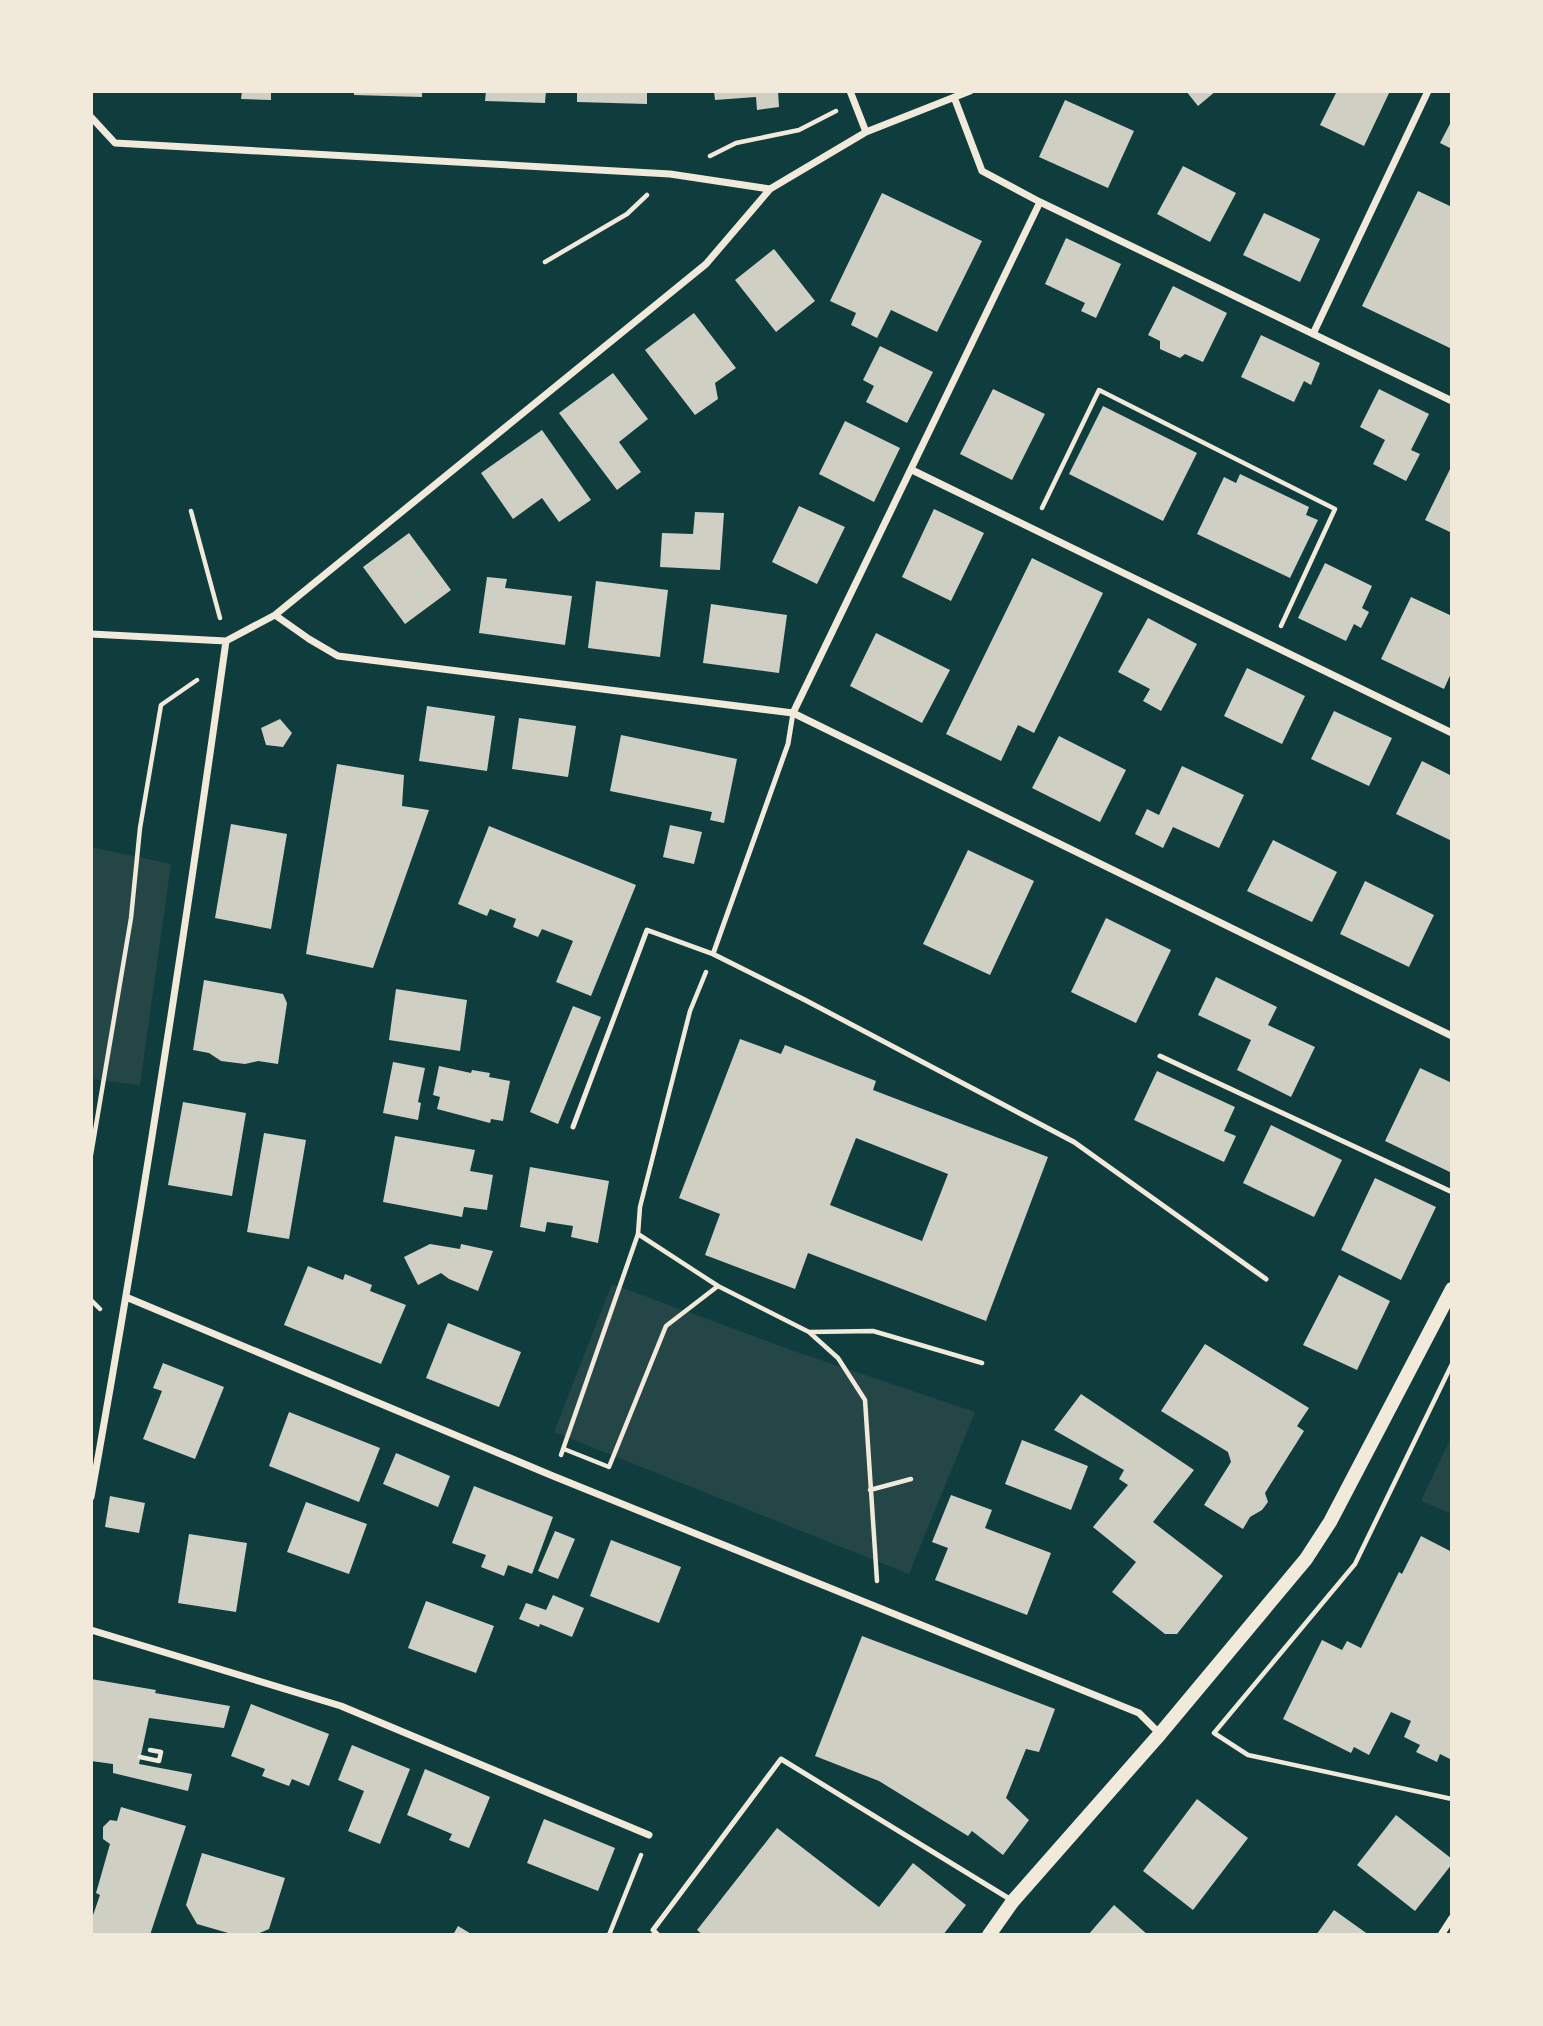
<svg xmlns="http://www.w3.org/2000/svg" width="1543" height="2026" font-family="'Open Sans',sans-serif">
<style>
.green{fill:#244646}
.building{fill:#cfcfc3;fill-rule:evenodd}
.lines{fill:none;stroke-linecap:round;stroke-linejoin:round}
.path{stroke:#f1e9da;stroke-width:4.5}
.service{stroke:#f1e9da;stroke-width:5}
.minor{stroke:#f1e9da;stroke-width:7}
.secondary{stroke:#f1e9da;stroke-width:14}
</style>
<rect width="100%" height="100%" fill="#0f3d3e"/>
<path class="green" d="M91 847 171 864 140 1085 91 1079Z
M612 1284 794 1351 975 1412 909 1574 554 1432Z
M1452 1435V1514L1421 1501Z"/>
<path class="building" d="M242 91H271V100L241 99Z
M354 91H422V97L354 95Z
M486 91H546L545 103 485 101Z
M577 91H647V104L577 102Z
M714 91H778L779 107 757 110 756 97 715 100Z
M1186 91H1216L1198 106Z
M1337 91H1390L1364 146 1320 125Z
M1065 100 1134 131 1108 188 1039 157Z
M1452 120V149L1440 143Z
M1183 166 1236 193 1210 242 1157 214Z
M1418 191 1452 207V349L1362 306Z
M882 193 982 241 937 332 891 310 877 338 851 325 856 313 830 301Z
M1264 213 1320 239 1300 282 1243 255Z
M1066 238 1121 264 1096 318 1081 311 1085 303 1045 284Z
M774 249 815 301 776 332 735 280Z
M1173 286 1227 313 1203 362 1185 354 1180 358 1160 349V341L1148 335Z
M694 313 736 368 715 383 718 399 695 415 645 350Z
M1261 335 1320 363 1311 385 1304 381 1294 402 1241 377Z
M880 346 933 372 907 423 866 402 874 386 863 380Z
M613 373 648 419 619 442 641 472 617 490 559 413Z
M993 389 1045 414 1012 480 960 454Z
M1379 389 1429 414 1411 450 1420 454 1406 481 1373 464 1385 440 1360 427Z
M1103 406 1197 453 1163 521 1069 474Z
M845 421 900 448 874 502 819 474Z
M542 430 591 500 559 522 542 498 513 519 481 473Z
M1452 465V533L1425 520Z
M1240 474 1309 507 1306 515 1318 520 1290 578 1197 534 1224 477 1236 483Z
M799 506 845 527 817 584 772 562Z
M934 509 984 533 951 601 902 577Z
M695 512 724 513 720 570 660 567 662 533 693 534Z
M409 533 451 590 405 624 363 567Z
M1032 558 1103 593 1034 733 1018 725 1001 761 946 734Z
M1325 563 1372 586 1362 608 1369 612 1361 628 1354 624 1346 641 1298 618Z
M487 577 507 579 505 588 572 596 565 645 479 633Z
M596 581 668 590 660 657 588 648Z
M1411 597 1452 616V671L1444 689 1381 659Z
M711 604 787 615 779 673 703 663Z
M1148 618 1197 644 1161 711 1143 701 1150 689 1118 672Z
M876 633 950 670 922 723 850 686Z
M1247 668 1305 696 1282 744 1224 716Z
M427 706 495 716 487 771 419 761Z
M1334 711 1392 738 1369 786 1311 759Z
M519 718 576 726 568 777 512 769Z
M280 719 292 733 283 747 266 745 261 728Z
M621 735 737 759 724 823 710 820 712 812 610 791Z
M1059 736 1126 770 1100 822 1032 788Z
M1422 761 1452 776V841L1396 814Z
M337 764 404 775 402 806 429 810 373 968 306 954Z
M1182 766 1244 795 1219 848 1173 827 1163 848 1135 834 1147 809 1159 815Z
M231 824 287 834 271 929 215 918Z
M670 825 702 832 694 864 663 857Z
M489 826 636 885 591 996 556 982 573 941 542 929 538 937 513 927 516 919 490 909 487 916 458 904Z
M1273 840 1337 872 1312 922 1247 891Z
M968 850 1034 881 990 975 923 944Z
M1365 881 1434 915 1409 967 1340 934Z
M1106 918 1171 950 1136 1023 1071 992Z
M1216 977 1277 1007 1268 1025 1315 1047 1291 1097 1237 1070 1251 1040 1198 1015Z
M204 980 283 994 287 1003 278 1064 258 1061 245 1064 221 1061 209 1053 193 1050Z
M396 989 467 1000 460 1051 389 1040Z
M573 1006 601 1017 558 1124 530 1112Z
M740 1039 781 1054 785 1045 876 1081 873 1090 1048 1157 986 1321 808 1253 795 1289 705 1255 720 1214 679 1198ZM856 1138 948 1174 922 1241 830 1205Z
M393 1062 425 1068 418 1102 421 1103 418 1120 383 1113Z
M439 1066 471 1073 472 1070 490 1073 489 1077 510 1081 503 1121 491 1119 490 1123 437 1109 440 1097 433 1095Z
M1420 1068 1452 1083V1173L1385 1141Z
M1157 1071 1235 1107 1224 1131 1236 1136 1224 1162 1134 1120Z
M183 1102 246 1113 232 1196 168 1185Z
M1271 1125 1342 1160 1314 1217 1243 1183Z
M264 1133 306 1140 289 1239 247 1232Z
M395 1136 475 1150 470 1171 493 1175 487 1210 464 1207 462 1217 383 1202Z
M530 1167 609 1181 598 1243 571 1237 573 1226 547 1222 545 1232 520 1227Z
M1375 1178 1436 1207 1401 1280 1341 1250Z
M430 1244 460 1249 461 1244 493 1251 478 1291 449 1279 441 1273 418 1285 404 1257Z
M308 1266 343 1280 345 1274 372 1285 370 1291 406 1305 381 1364 284 1325Z
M1339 1275 1390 1301 1357 1370 1303 1345Z
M448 1323 521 1352 499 1407 426 1378Z
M1205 1344 1309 1408 1297 1426 1304 1431 1265 1493 1268 1502 1262 1510 1250 1517 1243 1529 1204 1505 1231 1462 1228 1452 1161 1411Z
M163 1363 224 1387 195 1459 143 1439 162 1391 153 1388Z
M1081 1394 1194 1470 1153 1522 1223 1576 1177 1634H1165L1112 1592 1136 1562 1093 1527 1128 1485 1119 1479 1124 1470 1054 1430Z
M289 1412 380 1448 359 1502 269 1466Z
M1022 1440 1088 1466 1071 1510 1005 1484Z
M396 1453 450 1476 438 1507 383 1484Z
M474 1486 553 1517 532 1574 508 1565 504 1576 481 1567 486 1555 452 1543Z
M951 1495 992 1510 985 1528 1051 1553 1027 1615 935 1580 948 1548 932 1542Z
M110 1496 145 1503 139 1533 105 1527Z
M306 1502 367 1524 349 1574 287 1552Z
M555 1531 575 1539 558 1579 538 1571Z
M189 1534 247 1543 236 1612 178 1603Z
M1421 1536 1452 1552V1760L1440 1754 1437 1762 1416 1752 1420 1745 1404 1737 1411 1721 1391 1712 1369 1755 1354 1747 1351 1753 1283 1719 1322 1640 1342 1650 1347 1641 1361 1648 1399 1572 1402 1574Z
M611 1540 681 1567 659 1623 590 1596Z
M553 1595 584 1608 572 1637 540 1624 539 1627 519 1619 526 1603 546 1610Z
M426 1601 494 1626 476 1673 408 1648Z
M862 1636 1055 1709 1039 1752 1026 1749 1006 1798 1029 1820 1003 1855 972 1831 968 1836 879 1781 815 1756Z
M91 1679 156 1690 155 1693 230 1706 224 1728 149 1718 139 1764 192 1774 188 1791 113 1773V1764L91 1761Z
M251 1704 329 1734 309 1786 292 1779 289 1786 262 1776 265 1769 231 1756Z
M352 1745 410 1769 380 1844 348 1831 364 1791 338 1780Z
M425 1769 490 1797 469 1848 449 1840 452 1834 407 1815Z
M1197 1799 1248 1838 1193 1910 1143 1871Z
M121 1807 186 1826 150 1935H91V1921L100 1895 96 1893 110 1844 103 1839V1827L110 1820 117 1821Z
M1396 1815 1452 1859V1864L1415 1911 1357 1865Z
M544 1819 615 1848 598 1891 527 1863Z
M777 1828 879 1907 913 1863 966 1905 943 1935H703L697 1930Z
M202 1853 285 1878 269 1929 255 1935H235L197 1924 186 1905Z
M1114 1905 1148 1935H1088Z
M1334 1910 1369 1935H1316Z
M458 1926 473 1935H453Z"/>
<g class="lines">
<path class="path" d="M710 156 736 143 799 130 836 111
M545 262 627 214 647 195
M1042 508 1099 390 1335 509 1281 626
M191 511 220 618
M91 1155 131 918 140 828 161 705 197 680
M638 1234 718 1286 809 1332 838 1358 865 1400 877 1581
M91 1300 100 1309
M810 1332 873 1331 982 1363
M1452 1364 1355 1564 1214 1733 1248 1755 1452 1799
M564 1449 609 1467 666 1326 718 1286
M561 1455 638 1234 640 1207 690 1011 706 972
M870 1490 911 1479
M140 1757 159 1761 161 1752 150 1750
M609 1935 641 1855"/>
<path class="service" d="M793 713 788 744 713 954 805 1000 1074 1142 1266 1279
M1160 1056 1452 1192
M573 1127 647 930 713 954
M658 1935 653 1930 781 1759 1013 1901"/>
<path class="minor" d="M850 91 866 132
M954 97 982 171 1040 202 1452 401
M91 117 115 143 670 174 770 189
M1313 334 1428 91
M912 470 1452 733
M275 615 309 639 338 656 793 713 1452 1036
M91 634 226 641
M226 641 275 615 706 264 770 189 866 132 970 91
M793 713 1040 202
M126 1297 553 1476 1139 1713 1160 1734
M91 1497C142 1213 186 927 226 641
M91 1630 341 1706 649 1835
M1441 1935 1452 1918"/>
<path class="secondary" d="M989 1935 1013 1901 1160 1734 1306 1559 1330 1522 1452 1289"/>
</g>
<rect width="1543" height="2026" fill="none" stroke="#f1e9da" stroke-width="186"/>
</svg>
